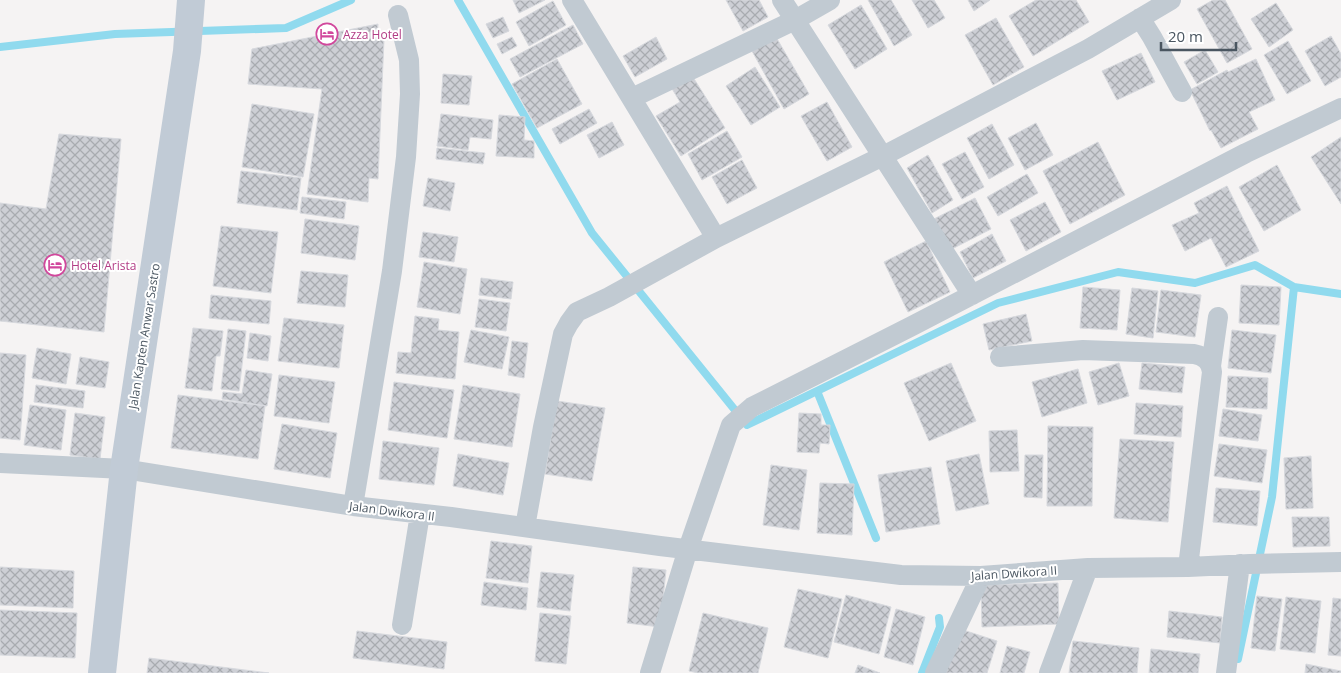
<svg xmlns="http://www.w3.org/2000/svg" width="1341" height="673" font-family="'Open Sans',sans-serif">
<style>
.lines{fill:none;stroke-linecap:round;stroke-linejoin:round}
.stream{stroke:#90daee;stroke-width:8}
.building{fill:url(#building-cross-hatch);stroke:#d7d9de}
.street{stroke:#c1cad2;stroke-width:20}
.secondary{stroke:#c1cbd6;stroke-width:28}
.labels{text-anchor:middle;dominant-baseline:central;stroke-width:4;stroke-linejoin:round;paint-order:stroke}
.hotel-label{font-size:12px;fill:#b23c85;stroke:#fff;text-anchor:start}
.street-label{font-size:12px;fill:#4a5661;stroke:#fff}
</style>
<defs>
<pattern id="building-cross-hatch" width="8" height="8" patternUnits="userSpaceOnUse" patternTransform="scale(1.25)"><rect width="8" height="8" fill="#cdcfd5"/><path d="M0 0l8 8M0 8l8-8" fill="none" stroke="#a8abb0"/></pattern>
</defs>
<rect width="100%" height="100%" fill="#f5f3f3"/>
<g class="lines">
<path class="stream" d="M458 0 592 233 747 425 998 303 1118 272 1195 283 1255 265 1294 287 1341 294
M0 47 115 34 286 28 351 0
M817 391 876 538
M1238 659 1272 497 1294 287
M922 673 940 627 939 618"/>
</g>
<path class="building" d="M513 0H545L519 13Z
M726 0H759L768 17 743 31Z
M868 0H891L912 35 894 46Z
M912 0H934L945 18 928 28Z
M968 0H990L974 11Z
M1036 0H1076L1089 22 1033 56 1009 16Z
M1213 0H1225L1252 49 1227 63 1197 9Z
M553 1 566 25 529 46 516 22Z
M1276 3 1293 30 1269 47 1251 19Z
M861 5 887 49 855 69 828 25Z
M503 17 509 31 493 38 486 24Z
M996 18 1024 67 993 85 965 35Z
M378 24 377 38 384 39 378 179 369 178 368 202 307 194 322 89 248 84 252 49Z
M573 25 583 44 520 77 510 59Z
M1331 36 1341 54V77L1325 86 1305 51Z
M512 37 517 46 502 54 497 44Z
M656 37 667 59 635 77 623 56Z
M776 37 809 94 784 109 752 51Z
M1288 41 1311 81 1287 94 1264 55Z
M1205 50 1218 72 1197 84 1184 62Z
M1141 53 1155 82 1117 100 1102 71Z
M557 59 582 104 537 128 512 84Z
M1256 59 1275 100 1249 112 1258 129 1221 148 1211 130 1210 131 1190 90 1227 70 1228 72Z
M755 67 780 107 751 125 726 86Z
M443 74 472 76 469 105 441 103Z
M691 74 725 128 681 156 656 116 680 102 671 87Z
M827 102 852 147 827 161 801 116Z
M252 104 314 114 303 177 242 167Z
M589 109 597 123 560 144 552 129Z
M441 114 493 120 491 139 470 137 468 150 437 146Z
M499 115 525 117 524 140 534 141V158L496 156Z
M612 122 624 145 599 158 587 135Z
M1036 123 1053 155 1025 170 1008 138Z
M992 124 1014 165 989 179 967 138Z
M727 131 742 157 702 180 688 154Z
M59 134 121 139 104 332 0 321V203L46 209Z
M1341 137V204L1311 157Z
M1098 142 1125 195 1070 224 1043 171Z
M437 148 485 153 483 164 436 159Z
M965 152 984 187 962 199 942 164Z
M928 155 953 200 932 213 907 168Z
M742 160 757 188 727 204 712 177Z
M1277 165 1301 210 1264 231 1239 187Z
M241 171 301 178 297 210 237 203Z
M1027 174 1038 193 998 216 987 197Z
M428 178 455 183 450 211 423 206Z
M1227 186 1259 251 1226 267 1211 238 1185 251 1172 225 1199 213 1194 203Z
M302 197 346 202 344 219 300 213Z
M975 198 991 229 948 251 932 220Z
M1045 202 1061 232 1026 251 1010 220Z
M305 219 359 226 355 260 301 253Z
M221 226 278 232 271 293 213 286Z
M423 232 458 237 454 262 419 257Z
M992 234 1006 261 973 278 960 252Z
M926 241 950 292 908 312 884 262Z
M424 262 467 269 460 314 417 307Z
M301 271 348 275 345 307 297 303Z
M481 278 513 282 511 299 479 295Z
M1241 285 1281 287 1279 325 1239 323Z
M1083 287 1120 290 1117 330 1080 328Z
M1132 288 1158 291 1153 338 1126 334Z
M1161 290 1201 295 1195 337 1156 332Z
M211 295 271 301 269 324 209 318Z
M479 299 510 303 506 331 475 327Z
M1026 314 1032 341 989 350 983 324Z
M415 316 439 319 438 330 459 332 455 379 396 373 398 352 411 353Z
M284 318 344 325 339 368 278 361Z
M193 328 223 331 220 356H216L212 391 185 388Z
M228 329 246 331 239 391 221 389Z
M471 330 509 337 502 369 464 362Z
M1232 330 1276 335 1271 373 1228 368Z
M250 333 271 336 268 361 247 358Z
M512 341 528 343 524 378 508 375Z
M37 348 71 354 66 384 32 378Z
M0 353 26 355 20 440 0 438Z
M80 357 109 362 105 388 76 384Z
M951 363 976 421 929 441 904 383Z
M1119 363 1129 396 1098 405 1089 372Z
M1142 363 1185 367 1182 393 1139 389Z
M1078 369 1087 403 1042 417 1032 382Z
M246 370 272 374 267 406 222 399 223 392 242 394Z
M279 375 335 382 329 423 274 416Z
M1228 376 1268 378 1267 409 1226 407Z
M394 382 454 390 447 438 388 430Z
M36 385 85 391 83 408 34 402Z
M463 385 520 394 512 447 454 439Z
M178 395 265 406 258 459 171 448Z
M557 401 605 408 592 481 545 474Z
M1136 403 1183 406 1181 437 1134 434Z
M30 405 66 410 61 450 24 445Z
M1223 409 1262 415 1258 441 1219 436Z
M75 413 105 417 100 459 70 455Z
M799 413 821 414V425H830L829 444 820 443 819 453 797 452Z
M282 424 337 433 330 478 274 469Z
M1048 426 1093 427 1092 506H1047Z
M1017 430 1019 471 990 472 989 431Z
M1120 439 1174 442 1168 522 1114 518Z
M383 441 439 448 434 485 379 479Z
M1219 444 1267 450 1262 483 1214 476Z
M458 454 509 463 503 495 453 486Z
M979 454 989 504 956 511 946 461Z
M1025 455H1043L1042 498 1024 497Z
M1311 456 1313 508 1286 509 1284 458Z
M771 465 807 470 799 530 763 525Z
M931 467 940 524 886 532 878 475Z
M820 483 854 484 852 535 817 533Z
M1216 488 1260 491 1257 526 1213 522Z
M1292 517H1329L1330 546 1293 547Z
M491 541 532 546 528 583 486 578Z
M0 567 74 571 73 608 0 605Z
M633 567 666 570 660 627 627 623Z
M541 572 574 575 570 611 537 607Z
M484 582 528 588 526 610 481 605Z
M1058 583 1059 624 982 627 981 585Z
M798 589 842 599 828 658 784 647Z
M846 595 891 607 879 654 834 642Z
M1257 596 1282 599 1275 651 1251 648Z
M1286 597 1321 601 1315 653 1280 649Z
M1333 598 1341 599V656L1328 655Z
M896 609 925 617 913 665 884 657Z
M0 610 77 613 75 658 0 655Z
M1169 611 1222 617 1220 643 1167 637Z
M540 613 571 616 566 664 535 661Z
M703 613 768 628 758 673H698L689 671Z
M957 628 997 641 987 673H942Z
M357 631 447 642 444 669 353 658Z
M1073 641 1139 648 1137 673H1069Z
M1007 646 1030 652 1024 673H1000Z
M1151 649 1200 654 1198 673H1149Z
M149 658 269 673H147Z
M1306 664 1341 671V673H1305Z
M858 665 880 673H855Z"/>
<g class="lines">
<path class="street" d="M572 0 716 238
M782 0 972 295
M1140 18 1152 37 1182 92
M632 98 795 20 830 0
M1000 357 1083 350 1194 354C1204 356 1211 361 1212 372L1188 567
M1211 366 1218 317
M0 463 124 469 353 506 451 517 660 546 901 575 981 576 1088 568 1188 567 1250 564 1341 562
M353 506 392 271 406 157 410 94 409 60 398 15
M525 527 543 427 563 334 569 323 577 312 609 297 716 238 883 156 1088 49 1171 0
M402 625 420 514
M650 673 688 549 731 425 752 407 912 326 1246 153 1341 108
M935 673 981 576
M1049 673 1088 568
M1226 673 1240 564"/>
<path class="secondary" d="M102 673 124 469 187 51 191 0"/>
</g>
<defs>
<g id="hotel-ring" transform="scale(1.125)"><circle r="9.5" fill="#fff" stroke="#d1479c" stroke-width="1.5"/><path d="M-6-4.5h1.5V1H6V5H4.5V3h-9V5H-6ZM-4 0a1.8 1.8 0 1 1 3.6 0ZM.5 0V-2.5h3Q6-2.5 6 0Z" fill="#d1479c"/></g>
</defs>
<g fill-rule="evenodd">
<use href="#hotel-ring" x="327" y="34"/>
<use href="#hotel-ring" x="55" y="265"/>
</g>
<g class="labels">
<g class="hotel-label">
<text x="343" y="34">Azza Hotel</text>
<text x="71" y="265">Hotel Arista</text>
</g>
<g class="street-label">
<text transform="translate(144 336) rotate(-81)">Jalan Kapten Anwar Sastro</text>
<text transform="translate(392 511) rotate(7)">Jalan Dwikora II</text>
<text transform="translate(1014 573) rotate(-4)">Jalan Dwikora II</text>
</g>
</g>
<path d="M1161 42v8h75v-8" fill="none" stroke="#4a5661" stroke-width="2.5"/>
<text x="1168" y="42" font-size="15" fill="#4a5661" stroke="#ffffff" stroke-width="4" paint-order="stroke">20 m</text>
</svg>
